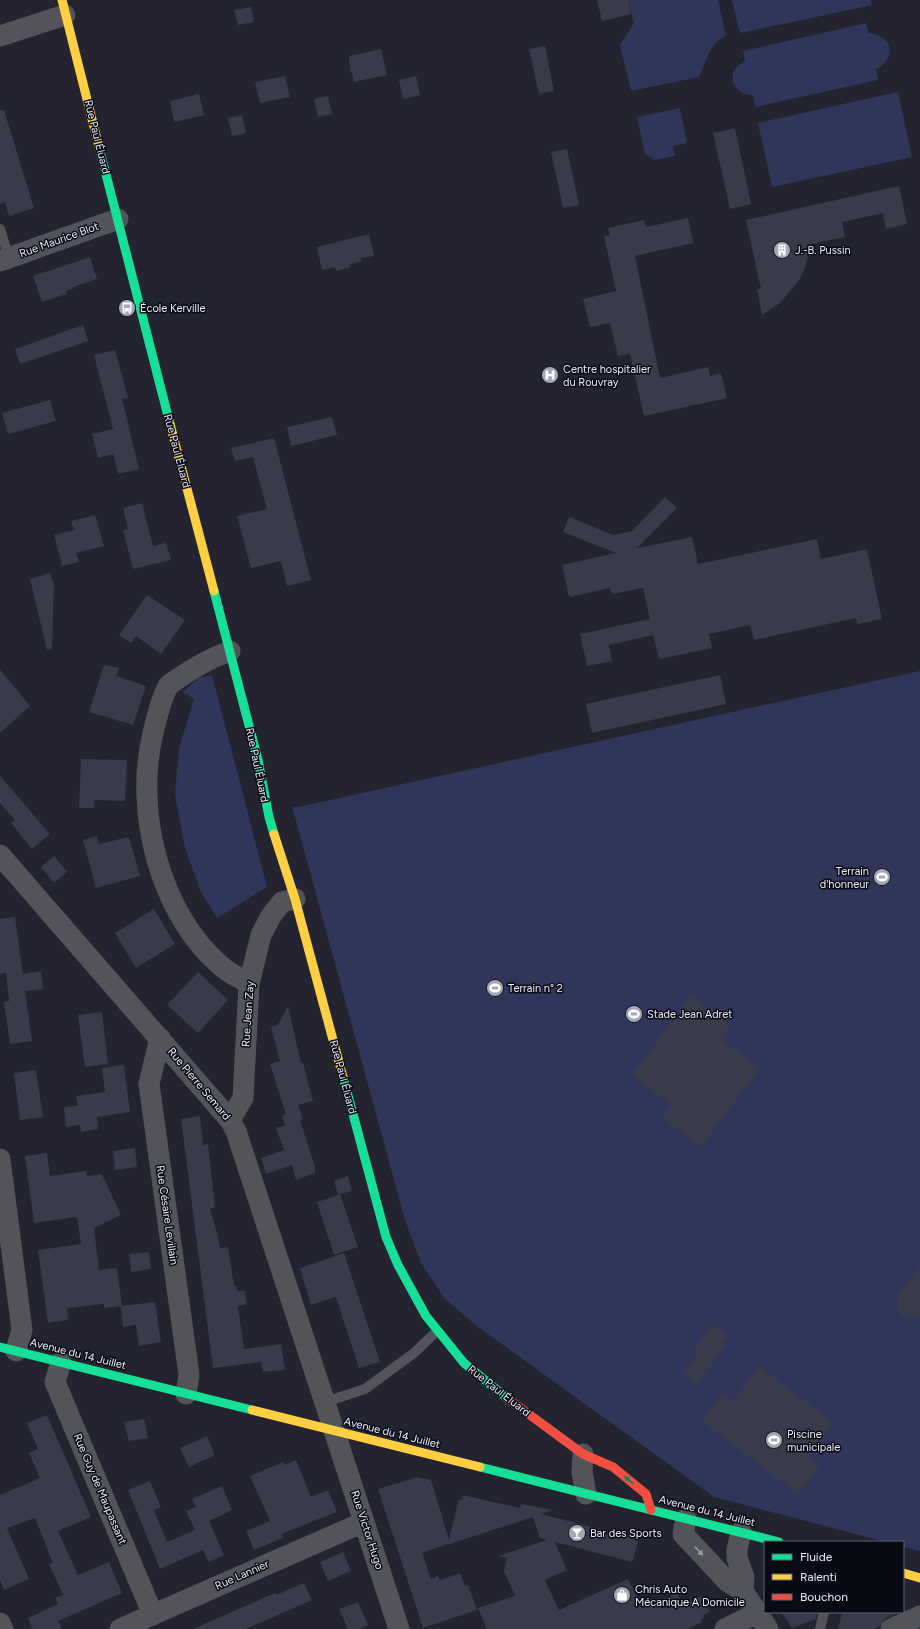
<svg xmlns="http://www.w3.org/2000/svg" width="920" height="1629" font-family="Figtree,sans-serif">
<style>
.green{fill:#30355a}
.building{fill:#393a4a}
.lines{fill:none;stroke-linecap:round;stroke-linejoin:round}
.lane{stroke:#53545a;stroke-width:10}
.street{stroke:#53545a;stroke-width:21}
.fast{stroke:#16e098;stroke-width:9}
.slow{stroke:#ffcf43;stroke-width:9}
.jam{stroke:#f24e42;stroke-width:9}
.oneway{fill:#10805d}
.oneway2{fill:#9799a3}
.labels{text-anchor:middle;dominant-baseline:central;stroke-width:3;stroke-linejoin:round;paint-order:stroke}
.street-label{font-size:11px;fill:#eaedfc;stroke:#090b14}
.poi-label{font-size:11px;fill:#eaedfc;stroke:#090b14;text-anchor:start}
</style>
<rect width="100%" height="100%" fill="#23242f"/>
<path class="green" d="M628 0H718L726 36C710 42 706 62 699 77L631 91 620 45 634 23Z
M732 0H871L872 5 741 33 739 30Z
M866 23 868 32C872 34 879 35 883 38 896 47 888 65 876 69L878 80 755 107 753 95C739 96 727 82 735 69 738 65 742 63 745 61L743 51Z
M898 92 912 157 772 187 758 123Z
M680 108 687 143 673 146 675 156 654 160 645 154 637 117Z
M920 671V1551L903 1547V1542H886L714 1497 478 1327 445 1299 421 1263 405 1220 292 806 298 807Z
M212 675 267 887 217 918 201 892 185 848 175 795 179 748 194 699 183 692 198 678Z"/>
<path class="building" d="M597 0H628L631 14 602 21Z
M251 7 254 22 238 25 234 10Z
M545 46 554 91 539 94 529 49Z
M381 49 387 75 354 82 352 73 350 71 349 56Z
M285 76 290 97 260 103 255 82Z
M416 76 420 95 403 99 399 80Z
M199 94 204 115 174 122 170 101Z
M328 96 332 114 318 117 314 99Z
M0 110H4L34 208 9 216 5 202 0 204Z
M242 115 246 133 232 136 228 118Z
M735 128 751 204 730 209 713 133Z
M567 149 579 205 563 208 551 152Z
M899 186 907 224 886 229 883 213 842 222 845 237 811 244 805 268 799 280 780 303 762 315 757 289H761L746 220Z
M688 218 693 243 635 256 660 378 708 367 710 376 721 373 727 398 644 416 630 354 618 356 610 323 590 327 583 299 616 291 604 236 610 235 608 228 644 220 646 227Z
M369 234 374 256 361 258 362 261 351 264 349 268 336 271 335 267 322 270 317 247Z
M90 257 97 279 73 287V289L66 291 67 294 42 302 33 276Z
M83 325 88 341 20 364 15 349Z
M115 350 128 398 122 399 139 469 118 474 113 454 98 458 92 434 113 429 94 355Z
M50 400 56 421 8 434 2 413Z
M332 417 337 435 291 446 287 427Z
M274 438 311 580 287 586 281 561 251 568 237 516 267 509 253 457 235 461 231 448Z
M665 497 677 508 637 548 692 537 698 564 817 539 821 559 867 549 882 619 857 624 856 618 754 640 750 625 709 634 712 648 659 659 653 635 609 645 612 661 587 666 580 634 650 619 643 588 612 594 610 588 569 597 562 565 616 553 563 532 569 517 613 535 632 531Z
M142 503 153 546 166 543 171 560 133 569 123 530 128 529 123 508Z
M95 515 104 546 76 553 79 562 62 566 54 535 74 530 71 521Z
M50 573 54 584 52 649 47 650 30 579Z
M147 595 185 620 161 654 136 636 131 643 119 635Z
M104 665 119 668 116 676 146 686 133 725 89 712Z
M0 670 30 706 0 733Z
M720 675 726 704 592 733 586 704Z
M81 759 127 760 125 801 94 800V808H79Z
M0 776 50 834 32 849 11 823 15 820 0 803Z
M97 836 99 844 129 837 140 876 96 888 83 840Z
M54 856 67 872 54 883 41 867Z
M154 909 175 944 136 968 115 933Z
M15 917 23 974 41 971 43 989 25 991 32 1041 10 1044 4 1002 9 1001 6 973 0 974V919Z
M198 972 228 1000 198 1033 167 1005Z
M692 995 730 1025 721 1039 760 1068 701 1147 662 1117 672 1105 632 1075Z
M288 1006 301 1063H303L313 1101 298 1105 303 1119 300 1120 315 1167V1173L296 1180 292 1165 266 1174 261 1158 284 1150 276 1128 285 1125 282 1115 286 1114 270 1064 280 1061 271 1027 278 1025Z
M102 1012 108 1064 85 1067 78 1015Z
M124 1065 130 1112 97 1117 98 1129 81 1132 80 1125 66 1127 64 1107 78 1106 76 1096 105 1092 102 1068Z
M36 1070 43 1117 20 1120 14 1073Z
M200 1116 203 1145 208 1144 215 1207 210 1209 217 1233 220 1248 228 1247 234 1286H236L237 1291H245L247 1304 238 1306 244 1349 281 1344 285 1370 263 1372 261 1362 213 1368 181 1119Z
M135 1148 137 1167 115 1170 113 1151Z
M47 1153 50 1176 86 1171 87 1176 102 1174 121 1215 94 1228 99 1270 117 1268 122 1306 104 1308V1304L67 1308 68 1320 48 1323 38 1250 81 1244 77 1217 34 1223 25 1156Z
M348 1176 352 1191 340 1194 358 1247 334 1255 317 1202 338 1195 334 1181Z
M149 1252 151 1269 131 1272 129 1254Z
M344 1253 380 1362 359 1368 336 1297 311 1305 300 1268Z
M920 1266V1317L906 1318 900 1314 897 1309V1297Z
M155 1302 161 1342 139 1346 136 1325 123 1327 121 1306Z
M712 1324 728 1336 723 1343 726 1345 696 1385 682 1374 698 1353 693 1349Z
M759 1366 834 1423 808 1457 820 1465 798 1494 701 1421 722 1393 733 1401Z
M47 1415 91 1517 58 1531 78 1575 109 1562 122 1593 58 1621 62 1629H33L28 1618 58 1604 55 1598 63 1595 49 1564 53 1563 35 1518 7 1528 29 1579 4 1590 0 1580V1495L40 1478 29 1453 38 1449 27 1423Z
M144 1419 148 1438 129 1441 124 1422Z
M207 1436 215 1455 189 1467 180 1448Z
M296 1460 311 1497 328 1490 337 1512 281 1534 283 1538 254 1550 246 1531 270 1521 250 1476 283 1462 285 1465Z
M418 1477 431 1480 449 1540 459 1499 462 1500 463 1495 520 1508 521 1504 553 1510 541 1514 639 1539 632 1562 555 1542 567 1570 545 1580 559 1610 628 1579 642 1608 677 1593 683 1604 702 1596 710 1612 703 1615 704 1618 701 1619 702 1622 688 1629H487L478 1608 515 1596 504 1571 507 1558 498 1556 547 1540 540 1538 533 1517 450 1544 451 1545 447 1544 422 1553 431 1579 438 1576 440 1580 460 1573 465 1586 468 1585 477 1610 423 1628 378 1489Z
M150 1481 161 1507 154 1510 167 1542 195 1530 186 1511 196 1507 192 1499 222 1486 232 1510 209 1521 224 1555 209 1562 203 1550 160 1569 128 1490Z
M343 1552 351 1571 328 1581 320 1562Z
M304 1583 312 1600 246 1629H193L275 1593 276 1595Z
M358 1602 368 1625 360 1629H348L339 1609Z
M781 1612H817L816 1619 792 1628Z
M842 1612H900L886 1618 880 1626 874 1629H838Z"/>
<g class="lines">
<path class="lane" d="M0 229 9 258
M325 1402 365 1389 414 1353 437 1331
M820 1629 824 1612"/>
<path class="street" d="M0 36 65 15
M0 261 118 219
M230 651C211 658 196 666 179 678 176 680 172 682 169 685 162 694 156 721 153 733 134 810 159 913 221 966 229 973 240 978 249 984
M0 855 230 1120 236 1131 399 1629
M160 1038 149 1084 189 1375 186 1394
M230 1120 243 1098 249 984 261 935 271 916 282 902 295 899
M0 1159 22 1330 16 1351
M61 1362 55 1382 153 1615
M583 1454 582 1472 586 1494
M686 1519 683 1534 727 1581 743 1591 768 1629
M741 1532 737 1550V1558L744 1577 743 1591
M0 1623 3 1629
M120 1629 364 1522
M725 1629 757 1613
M891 1629 920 1616"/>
<path class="fast" d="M99 147 170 424
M214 591 258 760 269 817 274 834
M343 1077 386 1237 398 1265 426 1316 464 1363 508 1399
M0 1347 252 1410
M480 1467 779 1542"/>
<path class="slow" d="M62 0 99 147
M170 424 214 591
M274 834 295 899 343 1077
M252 1410 480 1467
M903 1573 920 1578"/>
<path class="jam" d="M508 1399 583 1454 613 1467 646 1494 651 1510"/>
</g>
<defs><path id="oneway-solid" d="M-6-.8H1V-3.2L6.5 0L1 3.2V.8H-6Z"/></defs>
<use class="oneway" href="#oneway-solid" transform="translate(629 1480) rotate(-141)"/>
<use class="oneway2" href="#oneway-solid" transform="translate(699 1551) rotate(47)"/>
<defs>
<g id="building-disc" transform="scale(0.9)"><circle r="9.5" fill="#a4a7b4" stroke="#090b14"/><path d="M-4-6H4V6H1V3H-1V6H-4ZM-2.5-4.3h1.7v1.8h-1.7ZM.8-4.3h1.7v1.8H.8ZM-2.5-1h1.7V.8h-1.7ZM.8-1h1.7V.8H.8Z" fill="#fff"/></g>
<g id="bus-disc" transform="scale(0.9)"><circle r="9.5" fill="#a4a7b4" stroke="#090b14"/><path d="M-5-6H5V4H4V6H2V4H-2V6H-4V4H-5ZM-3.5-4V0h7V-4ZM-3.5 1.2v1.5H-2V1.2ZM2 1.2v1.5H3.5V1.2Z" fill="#fff"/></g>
<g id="hospital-disc" transform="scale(0.9)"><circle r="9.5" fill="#a4a7b4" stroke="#090b14"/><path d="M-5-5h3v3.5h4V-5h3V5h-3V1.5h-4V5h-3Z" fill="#fff"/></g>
<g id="stadium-disc" transform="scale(0.9)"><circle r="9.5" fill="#a4a7b4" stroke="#090b14"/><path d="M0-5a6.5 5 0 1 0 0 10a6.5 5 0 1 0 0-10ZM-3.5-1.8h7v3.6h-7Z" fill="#fff"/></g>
<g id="bar-disc" transform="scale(0.9)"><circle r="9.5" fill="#a4a7b4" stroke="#090b14"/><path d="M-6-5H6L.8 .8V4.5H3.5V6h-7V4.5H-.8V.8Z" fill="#fff"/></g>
<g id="shop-disc" transform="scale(0.9)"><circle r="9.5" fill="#a4a7b4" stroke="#090b14"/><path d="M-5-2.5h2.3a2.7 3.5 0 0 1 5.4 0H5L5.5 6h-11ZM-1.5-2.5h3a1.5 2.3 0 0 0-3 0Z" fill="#fff"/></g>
</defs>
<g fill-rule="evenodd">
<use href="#building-disc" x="782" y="250"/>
<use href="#bus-disc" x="127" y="308"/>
<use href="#hospital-disc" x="550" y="375"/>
<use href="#stadium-disc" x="882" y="877"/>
<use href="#stadium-disc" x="495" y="988"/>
<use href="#stadium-disc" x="634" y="1014"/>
<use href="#stadium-disc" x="774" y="1440"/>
<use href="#bar-disc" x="577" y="1533"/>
<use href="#shop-disc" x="622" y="1595"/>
</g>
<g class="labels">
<g class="street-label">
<text transform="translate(97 137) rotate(76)">Rue Paul Éluard</text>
<text transform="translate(59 240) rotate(-20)">Rue Maurice Blot</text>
<text transform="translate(177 451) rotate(75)">Rue Paul Éluard</text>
<text transform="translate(257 765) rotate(78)">Rue Paul Éluard</text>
<text transform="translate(248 1014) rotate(-86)">Rue Jean Zay</text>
<text transform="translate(343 1077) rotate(75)">Rue Paul Éluard</text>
<text transform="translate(199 1084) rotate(50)">Rue Pierre Semard</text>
<text transform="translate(167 1215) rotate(82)">Rue Césaire Levillain</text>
<text transform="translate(78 1354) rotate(14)">Avenue du 14 Juillet</text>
<text transform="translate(499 1391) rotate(38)">Rue Paul Éluard</text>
<text transform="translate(392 1433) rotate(14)">Avenue du 14 Juillet</text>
<text transform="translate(100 1489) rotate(67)">Rue Guy de Maupassant</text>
<text transform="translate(707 1511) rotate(14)">Avenue du 14 Juillet</text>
<text transform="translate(367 1530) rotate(72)">Rue Victor Hugo</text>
<text transform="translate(242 1575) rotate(-24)">Rue Lannier</text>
</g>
<g class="poi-label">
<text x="795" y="250">J.-B. Pussin</text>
<text x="140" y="308">École Kerville</text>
<text x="563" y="369">Centre hospitalier<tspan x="563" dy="13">du Rouvray</tspan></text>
<text x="869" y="871" text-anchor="end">Terrain<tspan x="869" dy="13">d'honneur</tspan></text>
<text x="508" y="988">Terrain n° 2</text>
<text x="647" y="1014">Stade Jean Adret</text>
<text x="787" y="1434">Piscine<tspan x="787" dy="13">municipale</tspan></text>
<text x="590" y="1533">Bar des Sports</text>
<text x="635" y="1589">Chris Auto<tspan x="635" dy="13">Mécanique A Domicile</tspan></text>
</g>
</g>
<rect x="764" y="1541" width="140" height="72" fill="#090b14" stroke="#636571"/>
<rect x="772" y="1554" width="20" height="6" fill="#16e098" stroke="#636571"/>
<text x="800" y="1561" font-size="12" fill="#eaedfc">Fluide</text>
<rect x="772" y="1574" width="20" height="6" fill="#ffcf43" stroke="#636571"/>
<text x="800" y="1581" font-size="12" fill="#eaedfc">Ralenti</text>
<rect x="772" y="1594" width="20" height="6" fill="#f24e42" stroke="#636571"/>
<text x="800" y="1601" font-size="12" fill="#eaedfc">Bouchon</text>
</svg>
